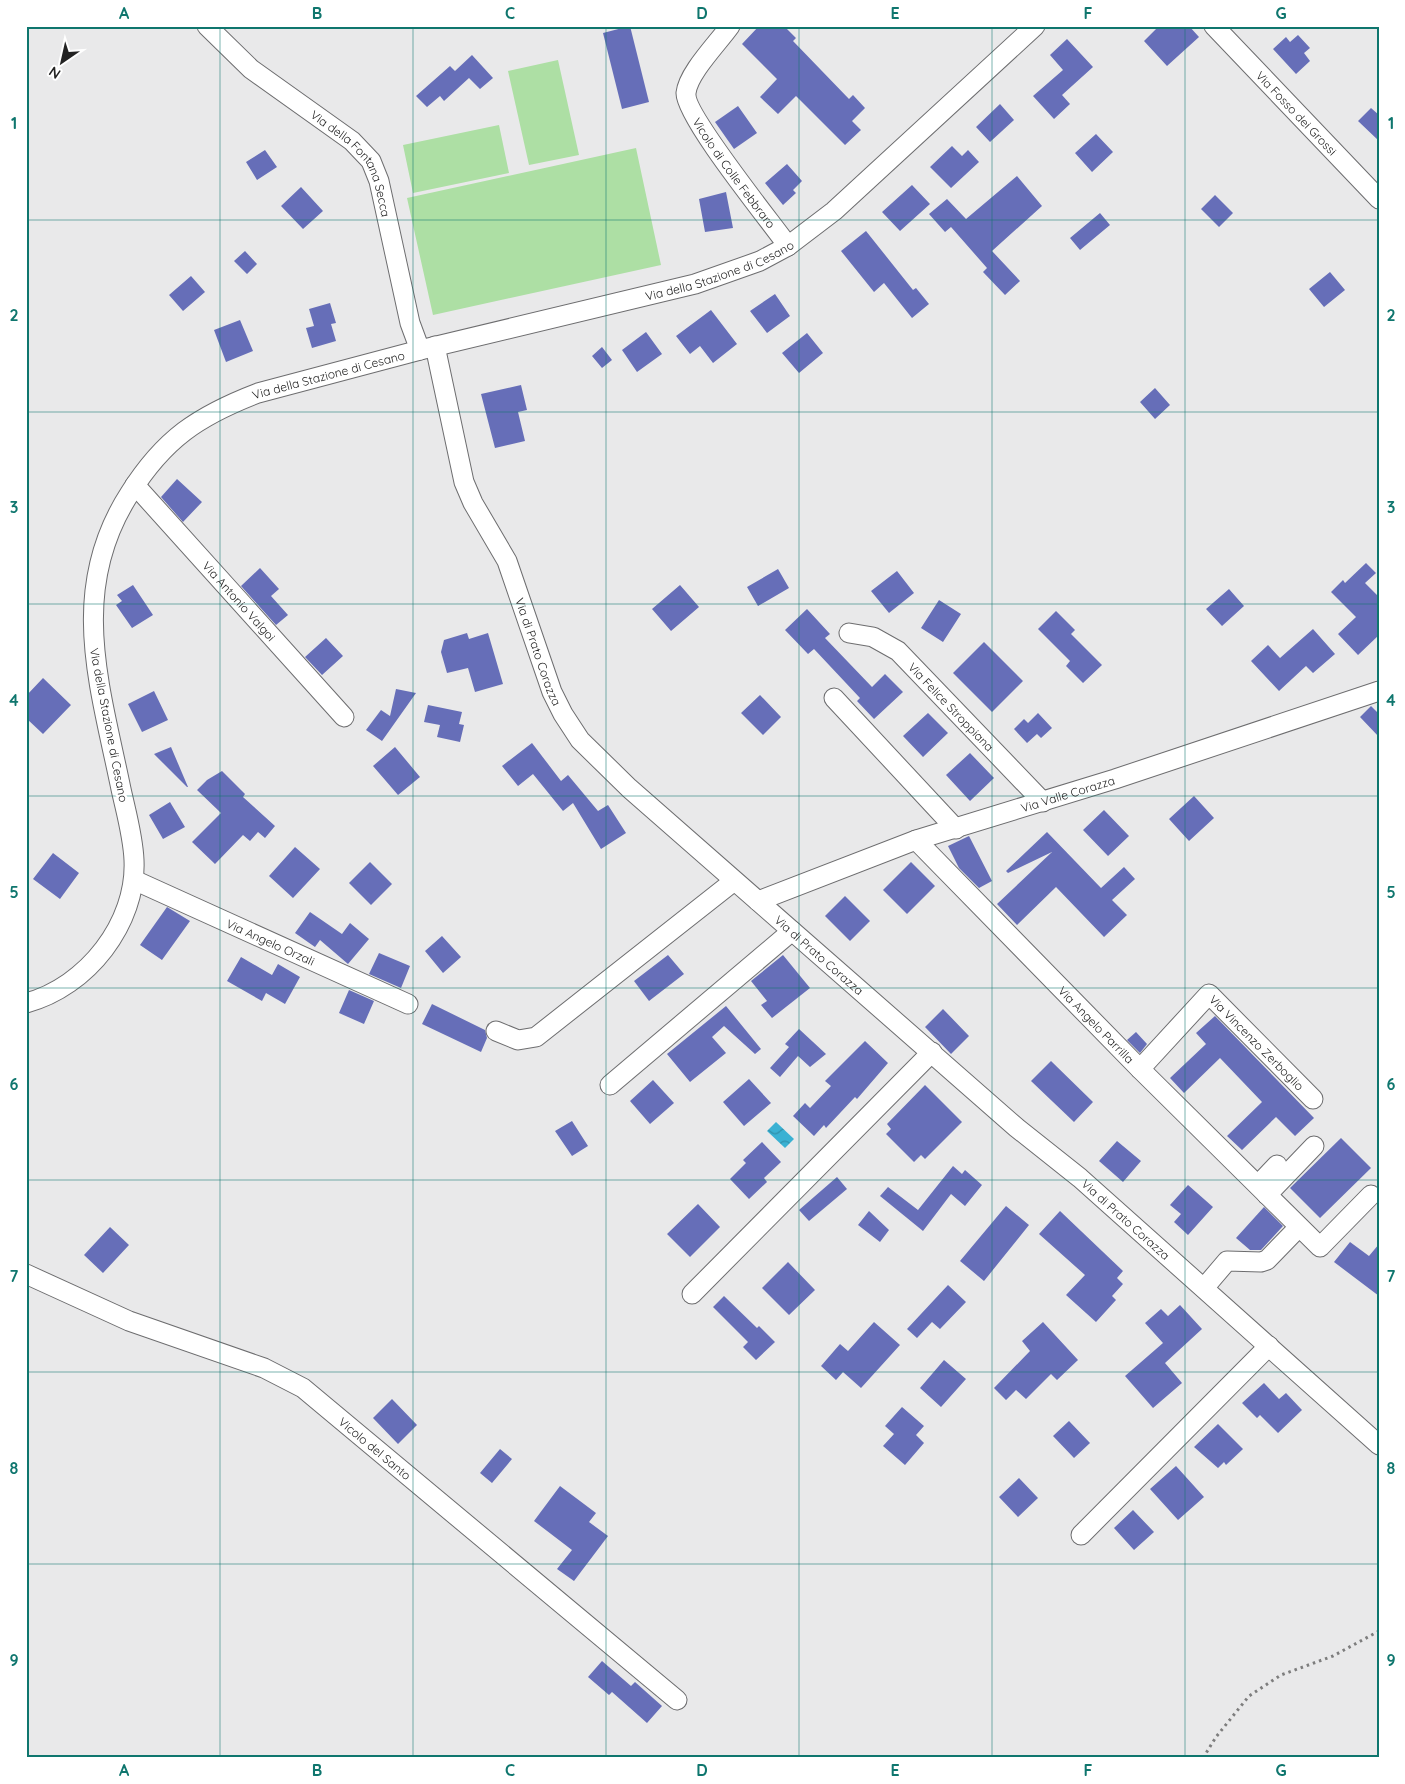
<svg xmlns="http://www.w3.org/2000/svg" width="1405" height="1784" font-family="Quicksand,sans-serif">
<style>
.grass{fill:#addfa4}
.water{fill:url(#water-waves)}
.building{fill:#666eb8}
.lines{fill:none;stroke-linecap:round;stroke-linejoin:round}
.minor-casing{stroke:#6d6d6f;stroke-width:21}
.path{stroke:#7d7d7d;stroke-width:3;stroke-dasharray:2.5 4;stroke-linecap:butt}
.minor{stroke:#fff;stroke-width:19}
.grid{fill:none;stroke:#0f766e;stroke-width:1;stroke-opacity:0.55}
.labels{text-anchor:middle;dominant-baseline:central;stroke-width:5;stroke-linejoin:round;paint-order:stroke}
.street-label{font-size:12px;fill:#232323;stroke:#fff}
.neatline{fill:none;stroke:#0f766e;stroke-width:2}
.grid-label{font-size:16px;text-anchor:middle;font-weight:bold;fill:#0f766e}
</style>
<defs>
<pattern id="water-waves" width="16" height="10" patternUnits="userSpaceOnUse" patternTransform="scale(1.25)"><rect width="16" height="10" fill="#3ab1d3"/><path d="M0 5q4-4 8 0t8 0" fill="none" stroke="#3090ab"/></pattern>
</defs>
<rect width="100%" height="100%" fill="#e9e9ea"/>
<path class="grass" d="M558 60 579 155 529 165 508 71Z
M499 125 509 173 413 193 403 145Z
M636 148 661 265 433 315 407 198Z"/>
<path class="water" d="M776 1122 794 1139 785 1148 767 1131Z"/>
<path class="building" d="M630 26 649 102 622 109 603 33Z
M759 26H784L796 38 793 41 849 99 853 95 865 108 852 121 861 130 845 145 796 96 778 114 760 97 777 79 742 44Z
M1159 26H1189L1199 37 1167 66 1144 41Z
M1298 35 1310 48 1304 53 1310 61 1296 74 1273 49 1286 37 1290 42Z
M1067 39 1093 67 1062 95 1070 104 1054 119 1033 96 1063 70 1050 55Z
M472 55 493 78 480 89 469 78 444 101 440 96 427 107 416 96 450 66 455 71Z
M1000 104 1014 120 990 142 976 127Z
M738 106 757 133 734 149 715 122Z
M1371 108 1379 115V141L1358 121Z
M1096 134 1113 152 1092 172 1075 153Z
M952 146 962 156 968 150 979 162 951 188 930 167Z
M265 150 277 167 257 180 246 162Z
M787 164 802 181 793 190 796 193 783 205 765 183Z
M1017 176 1042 206 992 251 1020 281 1005 295 983 272 987 268 951 227 945 232 929 214 947 199 966 219Z
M912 185 930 204 900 231 882 212Z
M301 187 323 211 303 229 281 206Z
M726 192 733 228 705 232 699 199Z
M1215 195 1233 213 1219 227 1201 209Z
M1100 213 1110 225 1080 250 1070 238Z
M866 231 913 290 916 288 929 304 912 318 884 283 874 292 841 251Z
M245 251 257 264 247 274 234 261Z
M1330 272 1345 290 1324 307 1309 289Z
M191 276 205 292 183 311 169 295Z
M775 294 790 316 767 333 750 311Z
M330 303 336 323 331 324 336 341 312 348 306 328 314 326 309 309Z
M711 310 737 344 713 363 700 346 690 354 676 336Z
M240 320 253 351 226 362 214 330Z
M646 332 662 354 637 372 622 350Z
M807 333 823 353 799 373 782 353Z
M602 347 612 360 602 368 592 356Z
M521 385 527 410 518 412 525 441 495 448 481 394Z
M1155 388 1170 405 1155 419 1140 402Z
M177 479 202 502 183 522 161 497Z
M1366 563 1376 573 1365 583 1379 597V635L1358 655 1338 634 1356 617 1331 592 1343 580 1345 583Z
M260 568 279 589 271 596 288 615 276 625 241 586Z
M778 569 789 588 758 606 747 587Z
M897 571 914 593 889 613 871 591Z
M133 585 153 615 132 628 116 605 122 601 117 595Z
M680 585 699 607 671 631 652 609Z
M1229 589 1244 606 1222 626 1206 609Z
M939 600 961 614 943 642 921 628Z
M807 609 830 634 825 638 872 687 885 674 903 692 874 719 857 701 860 698 814 649 808 654 785 630Z
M1056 611 1075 630 1071 634 1102 665 1083 683 1066 666 1070 661 1038 629Z
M1313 629 1335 654 1313 673 1306 666 1279 691 1251 661 1268 645 1280 658Z
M467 633 469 639 488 633 503 684 475 692 468 668 447 673 441 652 444 640Z
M326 638 343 656 322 675 305 657Z
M984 642 1023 681 992 712 953 673Z
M43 678 71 705 43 734 26 718V696Z
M396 689 416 693 382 741 366 730 381 710 390 716Z
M154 691 168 720 142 732 128 704Z
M760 695 781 717 763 735 741 713Z
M428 705 462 712 459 724 464 725 460 742 437 737 440 725 424 722Z
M1371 706 1379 714V737L1360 717Z
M928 713 948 733 923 757 903 736Z
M1038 713 1052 728 1041 738 1037 734 1027 743 1014 729 1024 719 1028 723Z
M532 743 561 781 568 775 598 811 608 805 626 833 601 849 573 803 563 811 533 774 518 786 502 766Z
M171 747 188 787H187L154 754Z
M395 747 420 777 398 795 373 766Z
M970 753 994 778 970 801 946 775Z
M222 771 245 794 243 797 275 826 265 838 258 832 250 841 243 835 215 864 192 842 221 813 197 790 207 780Z
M1194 796 1214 818 1189 841 1169 819Z
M170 802 185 827 163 839 149 815Z
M1104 810 1129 836 1108 856 1083 830Z
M1047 832 1101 888 1124 867 1135 879 1112 900 1127 915 1104 937 1056 887 1017 925 997 904 1052 852 1008 873 1006 871Z
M969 836 992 881 979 888 959 868 948 846Z
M295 847 320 869 293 898 269 876Z
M53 853 79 873 60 899 33 879Z
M370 862 392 884 371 905 349 883Z
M911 862 935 886 907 914 883 890Z
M845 896 870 921 850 941 825 916Z
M167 907 190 921 162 960 140 945Z
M310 912 342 934 350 923 369 939 348 964 320 940 315 947 295 933Z
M442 936 461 957 443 973 425 951Z
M379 953 410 966 401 988 369 974Z
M668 955 684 974 649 1001 634 981Z
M783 955 810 988 772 1018 761 1005 767 1001 751 981Z
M241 957 272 975 278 964 300 977 285 1004 266 993 262 1001 227 981Z
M349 990 374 1001 364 1024 339 1013Z
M432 1004 485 1030 487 1038 481 1052 422 1024Z
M726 1006 761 1049 755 1054 724 1026 712 1037 726 1053 690 1082 667 1054Z
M943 1009 969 1036 951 1054 925 1027Z
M1215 1016 1314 1118 1295 1136 1276 1117 1242 1150 1227 1136 1262 1102 1220 1058 1184 1093 1170 1078 1206 1044 1196 1033Z
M799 1029 826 1054 810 1067 798 1056 780 1077 770 1068 789 1047 785 1044Z
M1136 1032 1147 1044 1140 1053 1127 1040Z
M865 1041 888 1063 857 1099 855 1097 826 1128 824 1125 814 1136 793 1116 805 1103 810 1108 831 1086 825 1081Z
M1051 1061 1093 1102 1074 1122 1031 1081Z
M749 1079 771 1103 744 1126 723 1102Z
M653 1080 674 1103 650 1124 630 1101Z
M925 1085 962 1122 925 1159 921 1155 914 1162 886 1134 891 1129 887 1124Z
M572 1121 588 1146 572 1156 555 1131Z
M1341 1138 1371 1168 1320 1218 1290 1188Z
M1117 1141 1141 1161 1123 1182 1099 1161Z
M762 1142 781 1162 764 1178 767 1182 749 1199 730 1179 746 1163 743 1160Z
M953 1166 962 1174 965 1170 982 1185 965 1206 951 1194 923 1231 880 1196 888 1187 918 1210Z
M837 1177 847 1189 809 1221 799 1210Z
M1188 1185 1213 1207 1188 1235 1174 1222 1181 1214 1170 1205Z
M698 1204 720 1227 690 1257 667 1234Z
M1006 1206 1029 1225 984 1281 960 1261Z
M1264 1207 1283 1226 1261 1250H1250L1236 1238Z
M869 1211 889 1230 880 1242 858 1225Z
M1060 1211 1123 1271 1117 1278 1123 1284 1112 1296 1116 1300 1096 1322 1066 1295 1085 1275 1039 1234Z
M110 1227 129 1245 103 1273 84 1255Z
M1350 1242 1369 1256 1379 1244V1296L1334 1262Z
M788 1262 815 1290 789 1315 762 1288Z
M948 1285 966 1302 940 1329 932 1322 917 1338 907 1329Z
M724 1296 757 1328 759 1326 775 1342 756 1360 743 1347 748 1342 713 1307Z
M1180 1305 1202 1329 1165 1363 1182 1383 1153 1408 1125 1376 1163 1343 1145 1323 1161 1309 1168 1316Z
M874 1322 900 1345 861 1388 843 1372 836 1380 821 1366 840 1344 848 1351Z
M1043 1322 1078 1360 1057 1380 1051 1374 1026 1399 1016 1390 1006 1400 994 1388 1030 1351 1022 1341Z
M944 1360 966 1379 941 1407 920 1388Z
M1264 1383 1279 1399 1286 1393 1302 1410 1278 1433 1260 1415 1257 1418 1242 1403Z
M392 1399 417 1425 398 1444 373 1418Z
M902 1407 924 1426 916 1435 924 1443 905 1465 883 1446 894 1434 885 1426Z
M1069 1421 1090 1443 1074 1458 1053 1436Z
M1218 1424 1243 1449 1226 1465 1224 1462 1218 1468 1194 1447Z
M500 1449 512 1459 492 1483 480 1473Z
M1176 1466 1204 1497 1178 1520 1150 1489Z
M1019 1478 1038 1498 1018 1517 999 1497Z
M560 1486 596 1513 589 1522 608 1536 574 1581 557 1569 572 1550 534 1521Z
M1133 1510 1154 1532 1134 1550 1114 1528Z
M602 1661 631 1686 635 1682 662 1706 647 1723 612 1692 609 1695 588 1677Z"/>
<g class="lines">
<g class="minor-casing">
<g id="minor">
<path id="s1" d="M207 26 251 69 352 141 371 161 379 181 410 323 420 350"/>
<path id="s2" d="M730 26C718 43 688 73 686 93 684 115 771 222 788 246"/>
<path id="s3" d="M1214 26 1379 199"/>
<path id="s4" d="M435 346 464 482 473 503 507 561 552 692 563 714 580 740 629 788 1017 1128 1080 1178 1379 1445"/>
<path id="s5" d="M135 485 344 717"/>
<path id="s6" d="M849 633 873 637 898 651 1043 802"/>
<path d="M834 698 956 829"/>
<path id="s7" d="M916 840 1140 1069 1320 1247 1371 1195"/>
<path id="s8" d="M134 880 408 1004"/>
<path id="s9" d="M758 901 916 840 1115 779 1379 691"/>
<path id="s10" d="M26 1003C87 987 137 923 134 860 133 836 126 812 121 789 100 686 67 590 130 493 164 439 198 416 258 393L420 350 695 284 760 261 788 246 834 211 1035 26"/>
<path d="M496 1031 518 1040 536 1037 734 881"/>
<path id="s11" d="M1140 1069 1209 994 1313 1099"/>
<path d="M610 1085 792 931"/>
<path d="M1258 1185 1277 1165"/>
<path d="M1267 1195 1314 1146"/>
<path id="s12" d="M26 1274 129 1321 264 1368 303 1388 677 1700"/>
<path d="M1204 1288 1227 1261 1261 1262 1267 1260 1299 1227"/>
<path d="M692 1294 932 1052"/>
<path d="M1081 1535 1269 1346"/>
</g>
</g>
<path class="path" d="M1203 1758 1216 1737 1249 1696 1281 1675 1333 1656 1379 1631"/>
<use href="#minor" class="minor"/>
</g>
<path class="grid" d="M220 26V1758M413 26V1758M606 26V1758M799 26V1758M992 26V1758M1185 26V1758M26 220H1379M26 412H1379M26 604H1379M26 796H1379M26 988H1379M26 1180H1379M26 1372H1379M26 1564H1379"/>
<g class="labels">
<g class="street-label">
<text stroke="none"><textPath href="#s3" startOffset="120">Via Fosso dei Grossi</textPath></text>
<text stroke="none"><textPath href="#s1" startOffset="204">Via della Fontana Secca</textPath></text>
<text stroke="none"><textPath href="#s2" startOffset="175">Vicolo di Colle Febbraro</textPath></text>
<text stroke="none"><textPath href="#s10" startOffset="1214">Via della Stazione di Cesano</textPath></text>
<text stroke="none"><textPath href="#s10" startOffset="809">Via della Stazione di Cesano</textPath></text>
<text stroke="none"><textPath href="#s5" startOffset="156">Via Antonio Valgoi</textPath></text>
<text stroke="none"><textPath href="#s4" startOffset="325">Via di Prato Corazza</textPath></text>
<text stroke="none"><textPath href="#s6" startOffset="130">Via Felice Stroppiana</textPath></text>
<text transform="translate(109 725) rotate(79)">Via della Stazione di Cesano</text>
<text stroke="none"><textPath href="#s9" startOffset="328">Via Valle Corazza</textPath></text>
<text stroke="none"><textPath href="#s8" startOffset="150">Via Angelo Orzali</textPath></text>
<text stroke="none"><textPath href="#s4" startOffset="745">Via di Prato Corazza</textPath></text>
<text stroke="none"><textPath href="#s7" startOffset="258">Via Angelo Parrilla</textPath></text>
<text stroke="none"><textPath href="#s11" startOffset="170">Via Vincenzo Zerboglio</textPath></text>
<text stroke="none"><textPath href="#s4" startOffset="1150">Via di Prato Corazza</textPath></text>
<text stroke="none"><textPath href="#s12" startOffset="394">Vicolo del Santo</textPath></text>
</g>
</g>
<rect width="1405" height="1784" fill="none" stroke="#ffffff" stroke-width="55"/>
<g transform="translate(62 62) rotate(214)" stroke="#ffffff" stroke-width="4" paint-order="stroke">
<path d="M0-4L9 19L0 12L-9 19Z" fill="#232323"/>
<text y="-8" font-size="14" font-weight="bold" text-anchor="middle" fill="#232323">N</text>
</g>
<rect x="28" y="28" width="1350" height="1728" class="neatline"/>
<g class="grid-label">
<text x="124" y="19">A</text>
<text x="317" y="19">B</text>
<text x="510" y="19">C</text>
<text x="702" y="19">D</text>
<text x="895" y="19">E</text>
<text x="1088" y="19">F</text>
<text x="1281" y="19">G</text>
<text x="14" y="129">1</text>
<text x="1391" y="129">1</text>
<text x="14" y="321">2</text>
<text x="1391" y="321">2</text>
<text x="14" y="513">3</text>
<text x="1391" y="513">3</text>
<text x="14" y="706">4</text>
<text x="1391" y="706">4</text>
<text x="14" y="898">5</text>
<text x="1391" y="898">5</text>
<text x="14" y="1090">6</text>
<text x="1391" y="1090">6</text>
<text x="14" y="1282">7</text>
<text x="1391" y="1282">7</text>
<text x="14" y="1474">8</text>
<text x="1391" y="1474">8</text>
<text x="14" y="1666">9</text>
<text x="1391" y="1666">9</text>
<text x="124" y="1776">A</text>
<text x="317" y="1776">B</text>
<text x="510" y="1776">C</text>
<text x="702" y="1776">D</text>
<text x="895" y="1776">E</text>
<text x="1088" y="1776">F</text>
<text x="1281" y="1776">G</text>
</g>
</svg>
